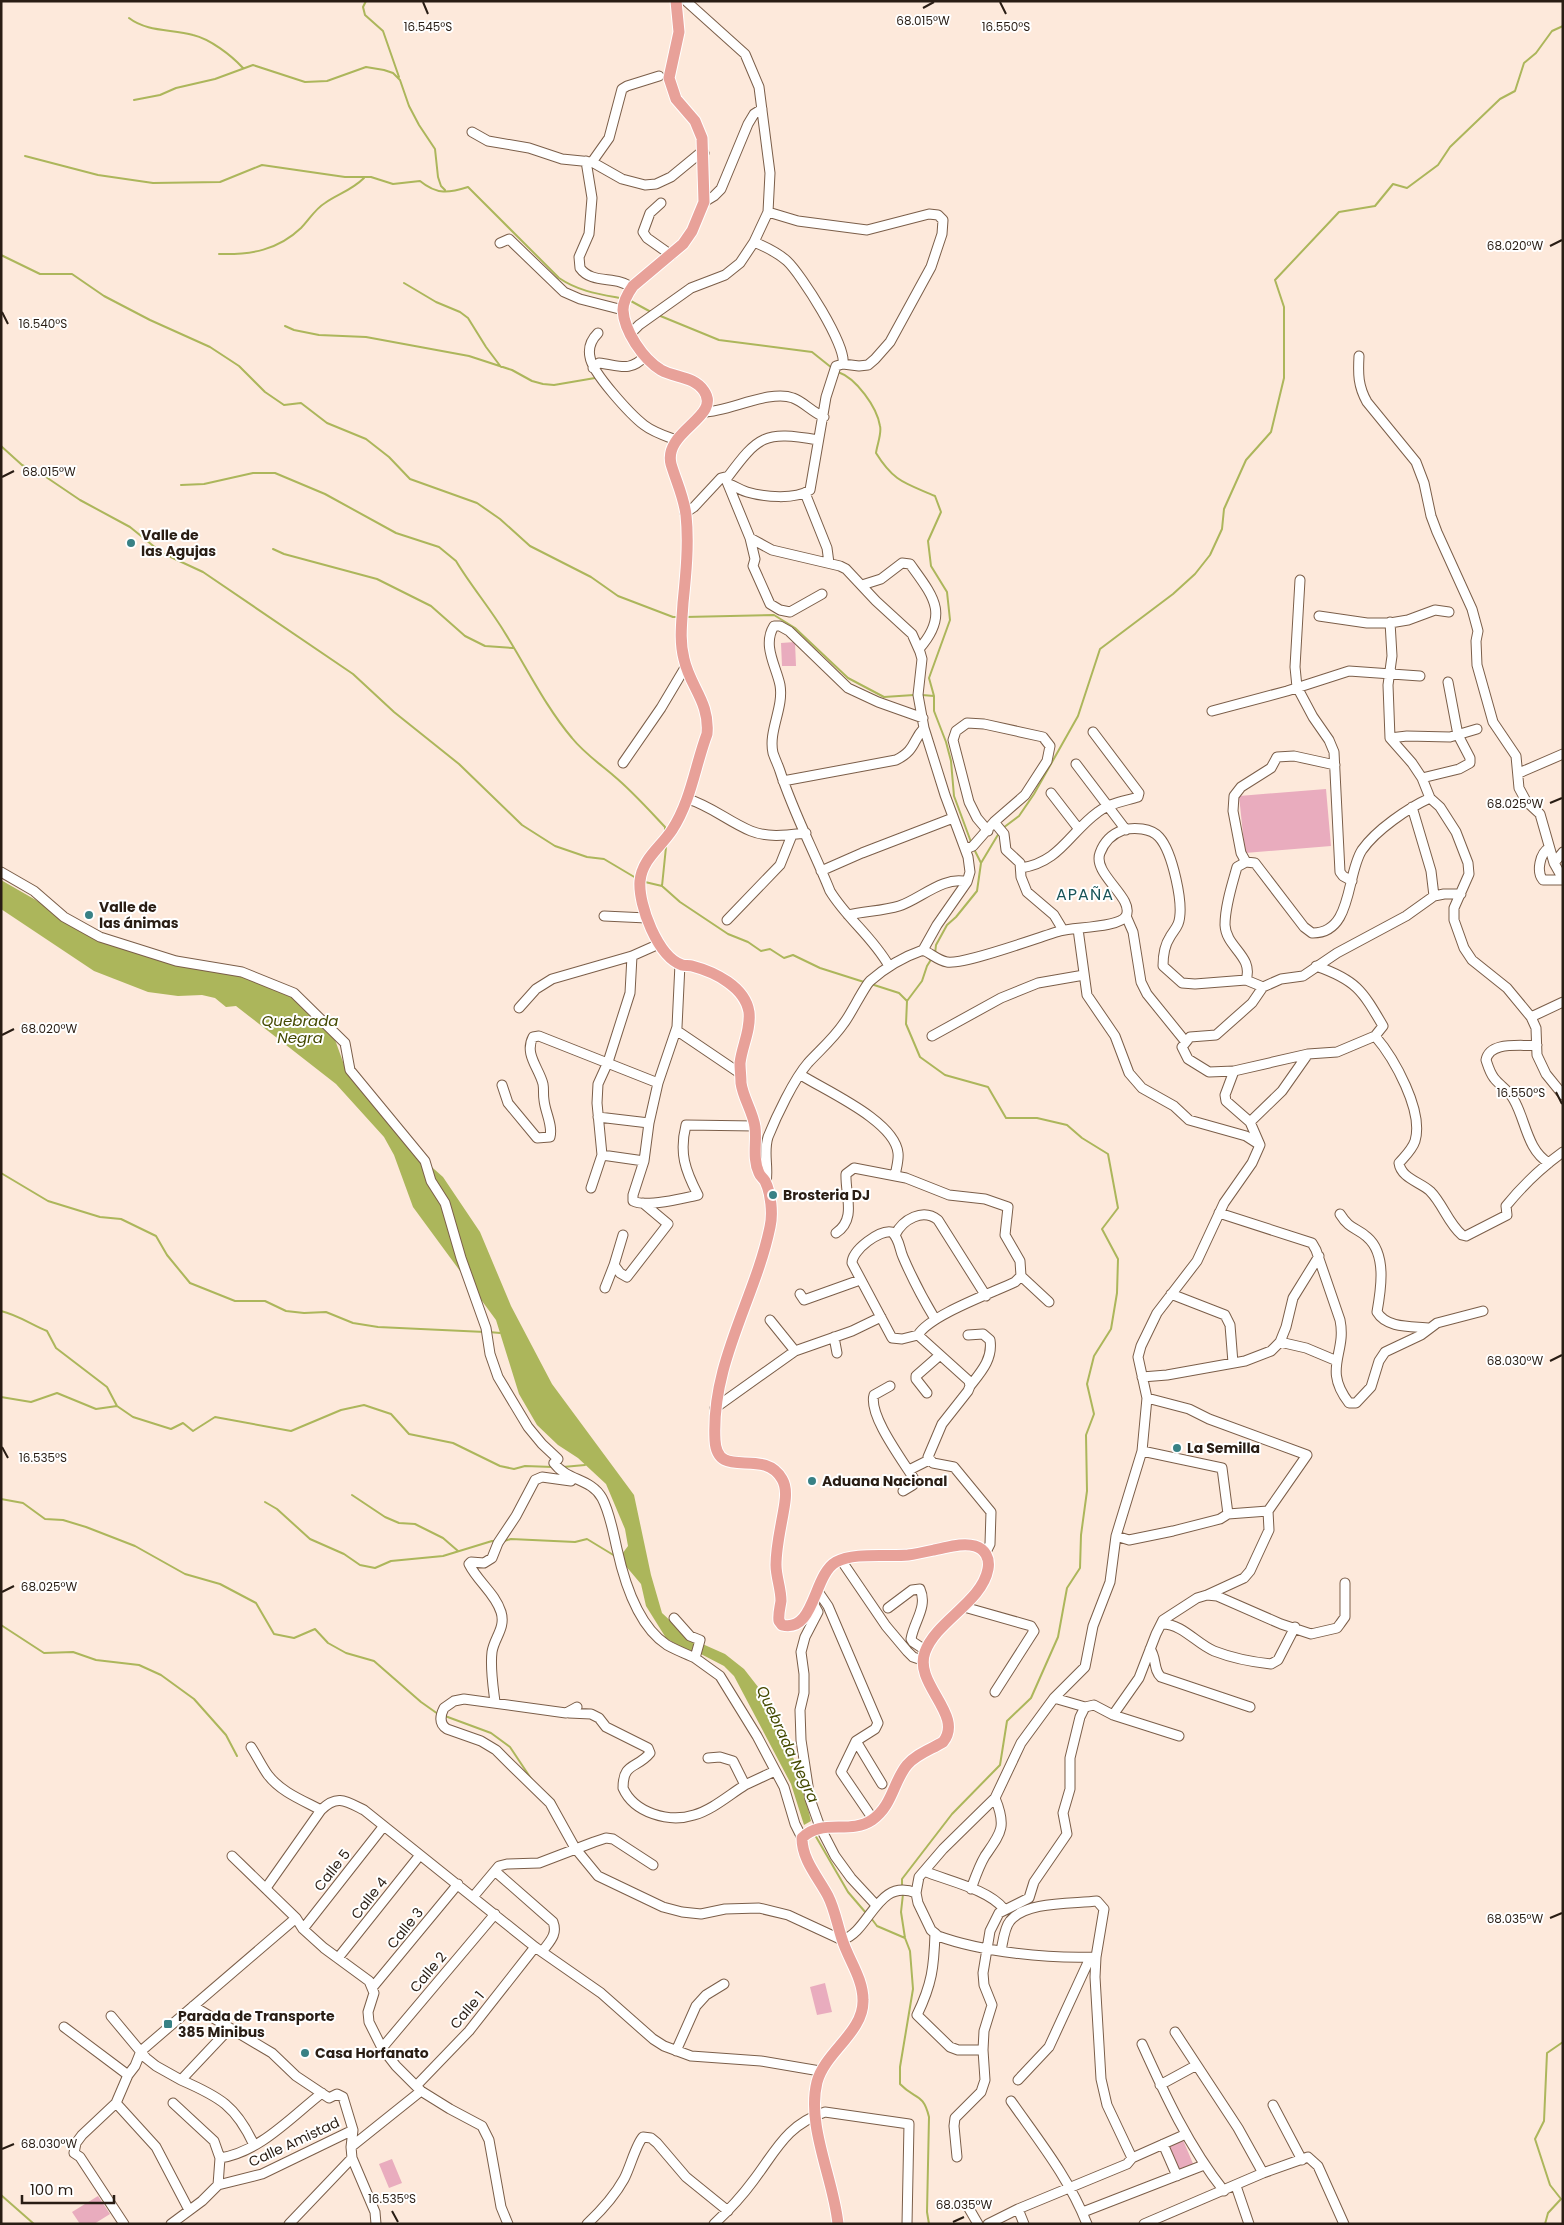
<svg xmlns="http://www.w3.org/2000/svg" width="1564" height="2225" font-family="Poppins,sans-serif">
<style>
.grass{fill:#e9acbe}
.water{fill:#acb65b}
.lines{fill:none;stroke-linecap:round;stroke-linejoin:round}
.stream{stroke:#acb65b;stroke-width:2}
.minor-casing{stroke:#7b5e49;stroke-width:11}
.major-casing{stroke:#fff;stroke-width:13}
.minor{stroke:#fff;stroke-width:9}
.major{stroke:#e8a199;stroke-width:11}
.ticks{fill:none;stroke:#291d14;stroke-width:2}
.poi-dot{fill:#388185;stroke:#fff;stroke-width:2}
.labels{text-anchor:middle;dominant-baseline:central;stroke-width:4;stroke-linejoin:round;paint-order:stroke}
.poi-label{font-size:14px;font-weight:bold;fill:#291d14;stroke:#fff;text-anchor:start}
.street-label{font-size:14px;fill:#291d14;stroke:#fff}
.water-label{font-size:15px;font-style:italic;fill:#444900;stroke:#fff}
.quarter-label{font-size:16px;letter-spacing:1px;fill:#185458;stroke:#fff}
.ticks-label{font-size:12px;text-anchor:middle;fill:#291d14;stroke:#fff;stroke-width:4;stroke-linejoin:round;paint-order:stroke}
</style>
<rect width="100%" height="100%" fill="#fde9db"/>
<path class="grass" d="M795 642 796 666H782L781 643Z
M1326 789 1331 846 1245 853 1239 796Z
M825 1983 832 2012 817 2015 810 1987Z
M1183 2140 1194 2166 1178 2173 1167 2147Z
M392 2159 402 2183 389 2188 379 2164Z
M98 2196 110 2214 94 2224H80L72 2212Z"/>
<path class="water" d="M1 880 100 937 176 961 242 972 285 993 314 1012 334 1037 347 1073 425 1161 443 1177 480 1232 511 1306 552 1384 634 1495 651 1575 662 1613 689 1638 725 1654 744 1669 762 1692 777 1716 787 1740 801 1780 811 1821 804 1825 791 1784 734 1676 724 1666 697 1652 684 1649 666 1638 646 1606 641 1584 619 1558 628 1546 625 1529 606 1484 578 1458 558 1445 537 1425 519 1394 496 1320 413 1207 394 1155 384 1137 336 1084 236 1006 226 1007 215 998 202 995 178 996 148 992 94 971 1 909Z"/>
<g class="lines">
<path class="stream" d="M366 1 363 7 365 15 383 31 399 77
M129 18C147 32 172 29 193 35 210 39 231 55 243 68
M134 100 160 95 176 88 215 79 253 65 305 82 327 81 366 67 384 70 393 73 400 80 409 106 419 125 435 149 438 177 441 186 445 190
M25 156 98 175 153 183 220 182 262 165 345 177H371L393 184 420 181C437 195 449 193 468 187L559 278C578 291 598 294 620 298
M219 254C251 255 278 250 301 228 309 220 315 209 325 203 338 194 352 190 364 178
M1 255 40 274H72L104 296 150 320 210 347 239 366 265 392 284 405 301 403 327 423 366 439 389 457 410 479 477 503 500 519 530 546 591 577 618 596 673 617H678
M404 283 436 302 460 312 468 318 486 347 501 367
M629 300 651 312
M658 315 719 340 812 352 832 368
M285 326 294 330 319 335 366 337 469 356 512 370 532 381 543 384 554 385 595 378
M838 372C856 378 877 407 880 426 882 433 877 445 876 453 894 482 905 483 935 496L941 512 928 541 931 566 947 592 950 620 929 678 934 696V711L946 742 951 761 954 796 971 842
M1 446 22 465 46 477 80 500 130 527 162 553 203 572 353 674 394 712 459 764 522 825 555 846 587 857 604 859 636 878
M181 485 204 484 253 473H275L325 494 396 533 439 547 456 561C471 586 490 608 505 633 527 668 545 706 572 738 584 753 600 764 614 776 632 791 649 810 665 827V832
M273 549 284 554 377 579 431 606 465 636 485 646 513 648
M685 617 774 615 795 628 848 678 884 697 914 695
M922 695 934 696
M1003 828 1019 816 1034 794 1078 716 1100 649 1173 594 1195 574 1210 555 1222 529 1224 509 1246 460 1271 432 1284 378V307L1275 280 1339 212 1375 206 1393 184 1407 188 1438 165 1450 147 1500 99 1515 91 1524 63 1536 53 1552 31 1563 26
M981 863 999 833
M645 882 662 886 680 902 728 934 748 942 761 951 770 949 784 958 793 955 820 968 864 982
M662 886 666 847
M935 954 936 945 947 925 956 917 977 891 981 863 974 849
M871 984 899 993 907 1001
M1 1173 48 1201 100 1217 121 1219 156 1236 167 1255 190 1283 235 1301H265L286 1311 304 1313 326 1312 353 1323 378 1327 485 1332
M1 1311C18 1315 32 1325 47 1331L56 1348 107 1387 117 1406
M489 1332 500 1333
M1 1397 31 1402 57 1393 96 1409 117 1406 133 1417 171 1429 183 1423 193 1431 215 1417 291 1431 341 1410 364 1405 391 1414 409 1434 453 1443 500 1466 514 1469 525 1466 553 1467
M563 1467 585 1465
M352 1495 385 1517 399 1523 415 1524 443 1538 458 1551
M1 1499 23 1503 45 1519 63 1520 86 1527 135 1546 185 1574 220 1584 256 1603 274 1634 294 1638 315 1629 328 1643 346 1653 374 1661 421 1702 438 1714
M265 1502 277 1509 310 1539 344 1554 360 1565 375 1568 391 1561 443 1556 492 1541 495 1542
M504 1541 511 1539 575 1542 587 1539 615 1556
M1 1625 44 1653 73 1652 96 1660 139 1665 161 1675 194 1699 226 1735 237 1756
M445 1716 491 1733 510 1747 532 1780
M547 1794 554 1801 557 1808
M815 1835 848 1892 866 1913
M902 1887V1879L952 1814 1000 1765 1007 1721 1031 1698 1058 1637 1067 1588 1080 1568 1081 1535 1087 1491 1086 1435 1094 1414 1087 1384 1094 1356 1111 1329 1117 1293 1118 1259 1102 1229 1118 1208 1108 1154 1082 1138 1067 1125 1037 1118H1006L988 1087 945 1075 920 1057 906 1024 907 1001 922 981 927 966 932 958
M903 1894 901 1912 905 1938 910 1951 913 1989 900 2067V2084C915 2100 923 2092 929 2117L927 2212 929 2224
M871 1918 877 1926 905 1938
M1 2195 34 2224
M1545 2224 1548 2213 1561 2199 1550 2185 1535 2139 1544 2121 1547 2053 1563 2042"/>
<g class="minor-casing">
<path id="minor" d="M472 132 488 141 529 148 562 159 592 162 622 179 645 185 656 184 671 177 699 154 704 153
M586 161 592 198 589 234 579 257 580 268C592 285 617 275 632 288
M592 162 609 138 622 89 627 86 659 76
M704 202 714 196 721 189 748 124 754 114 762 109
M661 203 650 213 643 232 647 238 671 255
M754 242C766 247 777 252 787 261 801 274 847 346 843 364L859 366 868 365 875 359 890 342 931 267 942 234 943 220 938 215 929 214 867 230 798 221 768 212
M500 243 509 239 564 292 580 299 623 310
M598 333C591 340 588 348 590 357 592 373 631 415 644 425 653 432 665 436 676 440
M631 333 639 325 691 288 725 275 740 263 754 242 768 212 770 173 759 87 745 54 686 1
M1359 356C1358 374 1358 386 1367 402L1416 462 1424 483 1431 516 1437 532 1472 609 1478 631 1476 641 1477 665 1493 722 1516 756 1519 788 1526 801 1540 814 1554 863 1563 879
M593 368 599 363C618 365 630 373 645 356
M704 412C728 412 770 389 793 398 804 402 812 412 824 417
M727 478C759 435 764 431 818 440
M729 484C735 486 740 490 747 492 764 497 795 500 810 490L826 397 836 366 843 364
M805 493 827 548 829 563
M685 513 694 507 721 478 725 477 750 538 755 559 753 566 770 604 780 610 790 612 822 594
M750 538 772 550 840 566 846 569 876 601 912 634 920 652 922 659 918 695 924 728 945 795 968 857 970 872 967 882 937 925 923 950
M1300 580 1295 667 1297 687 1313 717 1329 740 1334 752 1340 872 1343 876 1352 881
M862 585 881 579 902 563 910 564C933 596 950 614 919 649
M1319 616 1367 623H1390L1408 620 1435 610 1449 612
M1390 622 1392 656 1388 685 1390 738 1412 763 1422 778 1430 798 1440 807 1456 832 1468 863 1469 874 1454 908V920L1464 948 1472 960 1507 988 1531 1017 1536 1028 1537 1055 1546 1074 1563 1095
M1212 711 1287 691 1349 671 1420 676
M1390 738 1407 736 1450 737 1477 729
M623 763 661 708 686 666
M1076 764 1126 830
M1519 773 1563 754
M1422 778 1459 769 1470 763V758L1458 735 1448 682
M783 781 896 760C916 750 912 741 924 728
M1051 793 1078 828
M688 799C711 806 729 822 751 831 768 838 788 835 806 833
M1412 807 1431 871 1434 896
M988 831 977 818 969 802 953 740 956 731 967 723 984 724 1043 737 1050 746 1047 761 1025 795 994 822
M1549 848C1540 853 1536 872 1543 880H1563
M966 849 973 846 994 822 1004 834 1006 850 1020 863 1021 877 1027 892 1054 915 1063 930
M1246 862 1241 853 1233 811 1234 796 1241 787 1271 768 1277 757 1294 756 1335 765
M1554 863 1563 852
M1021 868C1060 862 1069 833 1098 812 1109 803 1125 801 1138 797L1139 793 1093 732
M821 871 862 853 953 818
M1 872 34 891 64 917 100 937 176 961 242 972 294 993 345 1043 350 1070 425 1161 431 1181 445 1203 461 1258 486 1328 490 1354 498 1377 528 1427 542 1444 558 1459 554 1463C567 1481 591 1478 602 1498 610 1513 613 1532 617 1549 624 1581 638 1626 667 1645 676 1650 686 1654 695 1658
M848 915C865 911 883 911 899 906 919 900 944 875 967 882
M604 916 647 918
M1126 916 1133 932 1141 982 1147 994 1185 1041
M727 920 780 865 792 835
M1078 929 1087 995 1115 1036 1129 1073 1142 1088 1174 1106 1189 1120 1246 1136 1260 1145
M680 964 677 1027 658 1083 649 1123 644 1161 633 1195V1201C646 1208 683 1198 698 1195 685 1170 679 1153 686 1125L755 1126
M889 966C872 936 847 919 830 891 814 851 793 812 780 771 778 765 775 759 773 753 768 731 784 708 780 685 776 666 762 645 774 626H780L789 631 848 688 878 702 923 718
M1246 980C1254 956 1226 948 1225 925 1225 906 1232 885 1237 867L1246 862 1255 863 1304 927 1312 933C1353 934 1346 874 1362 850 1376 830 1408 808 1430 798
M519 1008 536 989 552 979 632 956 659 944
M1531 1017 1563 1002
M676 1030 741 1074
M932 1036 1001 998 1038 983 1084 975
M1375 1036C1394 1058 1424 1111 1415 1141 1412 1150 1405 1156 1399 1163 1401 1178 1420 1182 1430 1191 1443 1204 1448 1223 1462 1235L1466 1236 1507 1215 1506 1206C1523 1185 1541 1168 1563 1152
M1537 1045C1523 1047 1490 1040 1486 1060 1488 1066 1490 1073 1494 1078 1500 1086 1509 1090 1514 1100 1526 1121 1527 1150 1549 1163
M1234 1071 1308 1054 1337 1052 1375 1036 1383 1026C1362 990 1356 980 1316 966
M801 1075C826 1091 895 1121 898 1153 899 1160 896 1169 895 1176
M502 1085 508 1103 537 1138 550 1137C553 1125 545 1112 544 1100 543 1095 544 1089 543 1084 539 1068 524 1054 533 1037L539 1036 658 1083
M598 1117 649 1123
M1250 1122 1282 1091 1308 1054
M602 1155 644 1161
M766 1183C769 1167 763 1153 768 1137 776 1117 794 1079 808 1063 820 1050 834 1038 844 1023 851 1014 864 987 870 981 886 967 903 957 923 950 930 953 939 961 947 962 964 965 1039 937 1060 931 1073 927 1119 928 1126 916 1135 898 1092 874 1100 853 1104 842 1112 834 1123 830 1134 827 1151 828 1159 837 1172 851 1185 906 1178 924 1176 929 1172 933 1170 937 1164 946 1163 956 1163 966L1182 983 1195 984 1246 980 1263 987 1281 979 1303 976 1337 953 1406 916 1434 896 1444 894H1461
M591 1188 602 1155 597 1103 598 1084 608 1062 630 993 632 956
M1219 1213 1312 1243 1316 1250 1340 1320C1347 1354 1322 1368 1349 1403H1356L1371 1387 1379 1361 1385 1352 1421 1335 1437 1323 1483 1311
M1340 1214C1350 1230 1356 1227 1367 1237 1387 1254 1381 1289 1377 1312 1387 1329 1413 1326 1430 1328
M836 1233C857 1219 845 1195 846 1174L854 1168 906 1178 949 1195 985 1199 1008 1207 1005 1235 1020 1261 1021 1276 1015 1282C992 1293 930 1315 918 1335
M623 1235 614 1265 620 1273 627 1277 668 1224 643 1203
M895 1235C903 1219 923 1208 938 1220L986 1296
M1021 1276 1049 1302
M605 1288 614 1265
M800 1294 804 1300 860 1280
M1171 1294 1225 1315 1230 1325 1233 1363
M935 1319C923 1299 912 1278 903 1257 899 1248 900 1240 892 1232 880 1229 852 1250 852 1263L892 1338 902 1339 918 1335 969 1381 970 1386 968 1391 942 1424 928 1457 933 1463 954 1467 991 1512 990 1544 986 1552
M770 1320 795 1351
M968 1335 983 1334 990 1340C993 1359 981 1372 970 1386
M834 1337 837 1353
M1280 1342 1306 1348 1337 1361
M1142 1377 1167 1375 1245 1361 1271 1351 1280 1342 1286 1327 1293 1298 1319 1256
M890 1386 874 1395C868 1415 903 1461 914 1479L913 1485 903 1491
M927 1393 916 1379V1376L940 1355
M1147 1398 1189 1409 1209 1419 1307 1455 1268 1511 1269 1530 1250 1571 1244 1578 1207 1595
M715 1408 795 1351 852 1331 881 1317
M1142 1451 1222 1468 1228 1514
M909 1470 929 1460
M1116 1536 1129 1540 1173 1531 1220 1519 1228 1514 1268 1511
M841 1560 886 1626 907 1651 913 1657 922 1660
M817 1590 828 1606 878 1723 875 1729 856 1741 841 1772 873 1819
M813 1603 818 1612 805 1637 801 1652 804 1674V1693L800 1710 801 1740 810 1799 820 1827 835 1856 851 1878 876 1905
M964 1607 1031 1626 1034 1631 995 1692
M888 1608 912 1590 920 1589C928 1607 914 1621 911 1639L913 1642 925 1650
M674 1618 690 1636 700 1640 695 1658 720 1676 757 1736 784 1787 795 1824 802 1838
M1163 1624C1182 1624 1197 1644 1214 1651 1232 1658 1252 1662 1271 1664L1278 1660 1295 1627
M1150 1649C1157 1658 1153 1670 1161 1677L1250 1707
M1054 1698 1085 1707 1094 1705 1113 1715 1179 1736
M495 1702C493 1686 490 1668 492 1652 494 1638 506 1628 501 1612 495 1593 478 1582 469 1564L471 1562 484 1563 492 1558 498 1543 516 1516 535 1480 542 1477 571 1481
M577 1707 566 1713 464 1699 454 1701 444 1708C440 1716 439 1724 447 1729L481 1741 496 1750 512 1766 550 1803 575 1848 598 1876 663 1907 682 1912 701 1914 725 1909 759 1908 788 1915 842 1940C870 1932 877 1877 916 1893
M569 1713 591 1714 599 1718 606 1727 648 1748 650 1753C637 1769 623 1762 623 1788 634 1813 669 1823 694 1815 712 1810 729 1795 745 1785
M1113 1715 1139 1678 1156 1634 1163 1620 1197 1598 1207 1595 1217 1596 1281 1624 1311 1634 1337 1628 1340 1624 1345 1617V1583
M856 1741 882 1784
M251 1747C257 1756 262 1767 268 1775 281 1792 302 1800 321 1810
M708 1758 720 1757 733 1761 745 1785 775 1771
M232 1856 296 1918 303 1929 324 1948 369 1981 374 1993 368 2012 369 2022 382 2048 396 2066 421 2091 450 2109 482 2126 489 2140 501 2207 508 2224
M924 1871C948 1881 988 1889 1004 1909
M496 1872 553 1922C558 1935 549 1942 542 1952
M266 1888 321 1810C337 1794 346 1801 364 1810L535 1947 601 1993 653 2039 664 2046 691 2056 761 2061 820 2071
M971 1889C975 1878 979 1866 985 1856 1001 1833 1007 1827 995 1798
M473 1897 499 1866 507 1864 539 1863 594 1842 606 1838 613 1839 653 1865
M303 1929 383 1827
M935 1933C934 1967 932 1984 917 2015L950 2047 958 2050H983
M1001 1951C1003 1942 1004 1928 1010 1921 1026 1901 1073 1904 1097 1901L1104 1909 1096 1957 1095 1977 1101 2079 1107 2105 1132 2158
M1096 1957C1049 1959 982 1952 938 1936L931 1930 918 1903 916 1893 919 1877 943 1849 995 1798 1021 1743 1054 1698 1085 1667 1093 1626 1110 1582 1116 1536 1142 1451 1147 1398 1138 1357 1141 1346 1157 1313 1197 1261 1224 1203 1252 1163 1260 1145 1250 1122 1226 1101 1225 1095 1234 1071 1209 1072 1188 1059 1182 1047 1190 1037 1216 1035 1252 1003 1263 987
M338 1958 420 1855
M372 1988 458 1884
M193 2006 272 2053 296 2076 329 2098 337 2094 343 2097 353 2130 351 2147 352 2158 375 2212 376 2224
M111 2016 146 2058 156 2066 181 2080
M64 2027 128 2075
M230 2028 181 2080C220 2097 236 2106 254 2145
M1175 2032 1238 2128 1263 2173
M1142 2044C1165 2095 1189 2147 1224 2191
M382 2048 495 1914
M676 2051 696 2006 706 1995 724 1984
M1018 2080 1049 2047 1090 1958
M1160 2085 1195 2066
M416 2086 469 2031 535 1947
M1011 2101C1039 2141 1069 2178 1087 2224
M116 2103 156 2147 189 2210
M173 2103 214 2141 220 2158 218 2185
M1273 2105 1302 2160
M1163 2144 1177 2176
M351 2147 421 2091
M957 2157 954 2126 955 2118 981 2092 985 2080 983 2050 984 2031 992 2005 984 1985 983 1973 990 1931 999 1913 1029 1898 1034 1882 1067 1834 1063 1813 1070 1789V1758L1080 1717 1085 1707
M220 2158C260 2152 291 2117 322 2093
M1236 2186 1249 2224
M967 2205 978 2224
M1018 2209 1024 2224
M1083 2212 1204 2165
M124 2224 80 2157 74 2153 76 2143 82 2135 116 2103 128 2075 135 2066 141 2051 296 1918
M171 2224 202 2201 218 2185 262 2174 353 2130
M289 2224 352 2158
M587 2224C602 2210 614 2197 624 2179 630 2168 636 2144 643 2137L651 2138 657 2143 686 2177 728 2211
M714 2224C728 2211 742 2196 753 2181 776 2151 786 2125 825 2112L909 2124 907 2224
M988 2224 1018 2209 1127 2164 1132 2158 1186 2134
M1144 2224 1263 2173 1308 2157 1318 2166 1344 2224"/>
</g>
<g class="major-casing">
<path id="major" d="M676 1 679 32 669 78 676 99 695 121 702 138 704 202 692 231 683 244 633 286C628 293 623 301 623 310 624 331 643 359 661 370 675 378 694 376 704 391 722 417 663 431 671 464 676 481 684 497 686 515 689 543 686 574 683 603 682 621 679 640 684 659 690 687 710 702 707 734 695 766 691 801 672 830 661 847 642 859 640 881 638 905 658 957 682 965 685 966 689 965 692 966 715 972 745 987 749 1012 751 1030 742 1046 740 1063 740 1069 741 1077 741 1083 743 1098 753 1112 755 1127 757 1142 752 1158 759 1173 760 1176 763 1178 765 1181 771 1193 773 1214 770 1227 755 1299 711 1363 715 1440 717 1482 763 1446 782 1479 788 1489 785 1503 783 1514 780 1531 776 1548 776 1565 776 1577 781 1588 781 1601 780 1608 778 1614 779 1621L782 1625C815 1633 813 1575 836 1562 854 1552 887 1557 908 1555 916 1554 925 1552 934 1550 946 1548 962 1542 975 1546 985 1549 990 1558 988 1569 982 1602 936 1621 925 1652 913 1684 965 1715 943 1742 932 1749 916 1754 907 1765 893 1782 893 1805 872 1820 850 1835 821 1818 802 1838 802 1860 818 1877 828 1896 835 1910 837 1924 842 1939 848 1959 863 1978 863 2000 864 2032 825 2052 817 2082 806 2126 834 2180 838 2224"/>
</g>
<use href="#minor" class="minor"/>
<use href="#major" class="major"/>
</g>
<path class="ticks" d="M423 2 428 14M1000 2 1006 14M923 8 934 2M1550 246 1562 240M2 312 8 324M2 477 14 471M1550 803 1562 798M2 1035 14 1029M1556 1092 1562 1104M1550 1361 1562 1355M2 1447 8 1458M2 1592 14 1586M1550 1918 1562 1913M2 2149 14 2144M392 2211 398 2222M953 2222 964 2217"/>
<g class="poi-dot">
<circle cx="131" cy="543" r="5"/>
<circle cx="89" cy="915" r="5"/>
<circle cx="773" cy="1195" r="5"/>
<circle cx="1177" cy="1448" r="5"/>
<circle cx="812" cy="1481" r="5"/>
<rect x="163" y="2019" width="10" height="10" rx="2.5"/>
<circle cx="305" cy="2053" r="5"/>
</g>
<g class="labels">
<g class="poi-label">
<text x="141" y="535">Valle de<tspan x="141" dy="16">las Agujas</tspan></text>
<text x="99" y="907">Valle de<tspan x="99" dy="16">las ánimas</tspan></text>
<text x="783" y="1195">Brosteria DJ</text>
<text x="1187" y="1448">La Semilla</text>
<text x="822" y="1481">Aduana Nacional</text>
<text x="178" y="2016">Parada de Transporte<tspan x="178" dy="16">385 Minibus</tspan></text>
<text x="315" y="2053">Casa Horfanato</text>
</g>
<g class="street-label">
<text transform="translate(332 1870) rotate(-52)">Calle 5</text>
<text transform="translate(369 1898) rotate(-52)">Calle 4</text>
<text transform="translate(405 1928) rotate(-51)">Calle 3</text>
<text transform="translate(428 1972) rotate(-50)">Calle 2</text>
<text transform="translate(467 2010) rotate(-50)">Calle 1</text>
<text transform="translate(294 2142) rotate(-25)">Calle Amistad</text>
</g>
<g class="water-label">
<text x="300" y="1020">Quebrada<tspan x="300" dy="17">Negra</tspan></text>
<text transform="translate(788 1744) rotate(65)">Quebrada Negra</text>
</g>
<g class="quarter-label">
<text x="1085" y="894">APAÑA</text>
</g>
</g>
<g class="ticks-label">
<text x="923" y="25">68.015°W</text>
<text x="428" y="31">16.545°S</text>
<text x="1006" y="31">16.550°S</text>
<text x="1515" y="250">68.020°W</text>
<text x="43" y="328">16.540°S</text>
<text x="49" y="476">68.015°W</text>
<text x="1515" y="808">68.025°W</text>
<text x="49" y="1033">68.020°W</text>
<text x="1521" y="1097">16.550°S</text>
<text x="1515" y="1365">68.030°W</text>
<text x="43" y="1462">16.535°S</text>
<text x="49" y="1591">68.025°W</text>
<text x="1515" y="1923">68.035°W</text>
<text x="49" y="2148">68.030°W</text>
<text x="392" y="2203">16.535°S</text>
<text x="964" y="2209">68.035°W</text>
</g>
<rect width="1564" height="2225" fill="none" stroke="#291d14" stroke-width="5"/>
<path d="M22 2195v8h92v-8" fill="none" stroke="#291d14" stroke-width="2.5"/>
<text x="30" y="2195" font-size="15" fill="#291d14" stroke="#ffffff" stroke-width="4" paint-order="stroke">100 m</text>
</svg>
